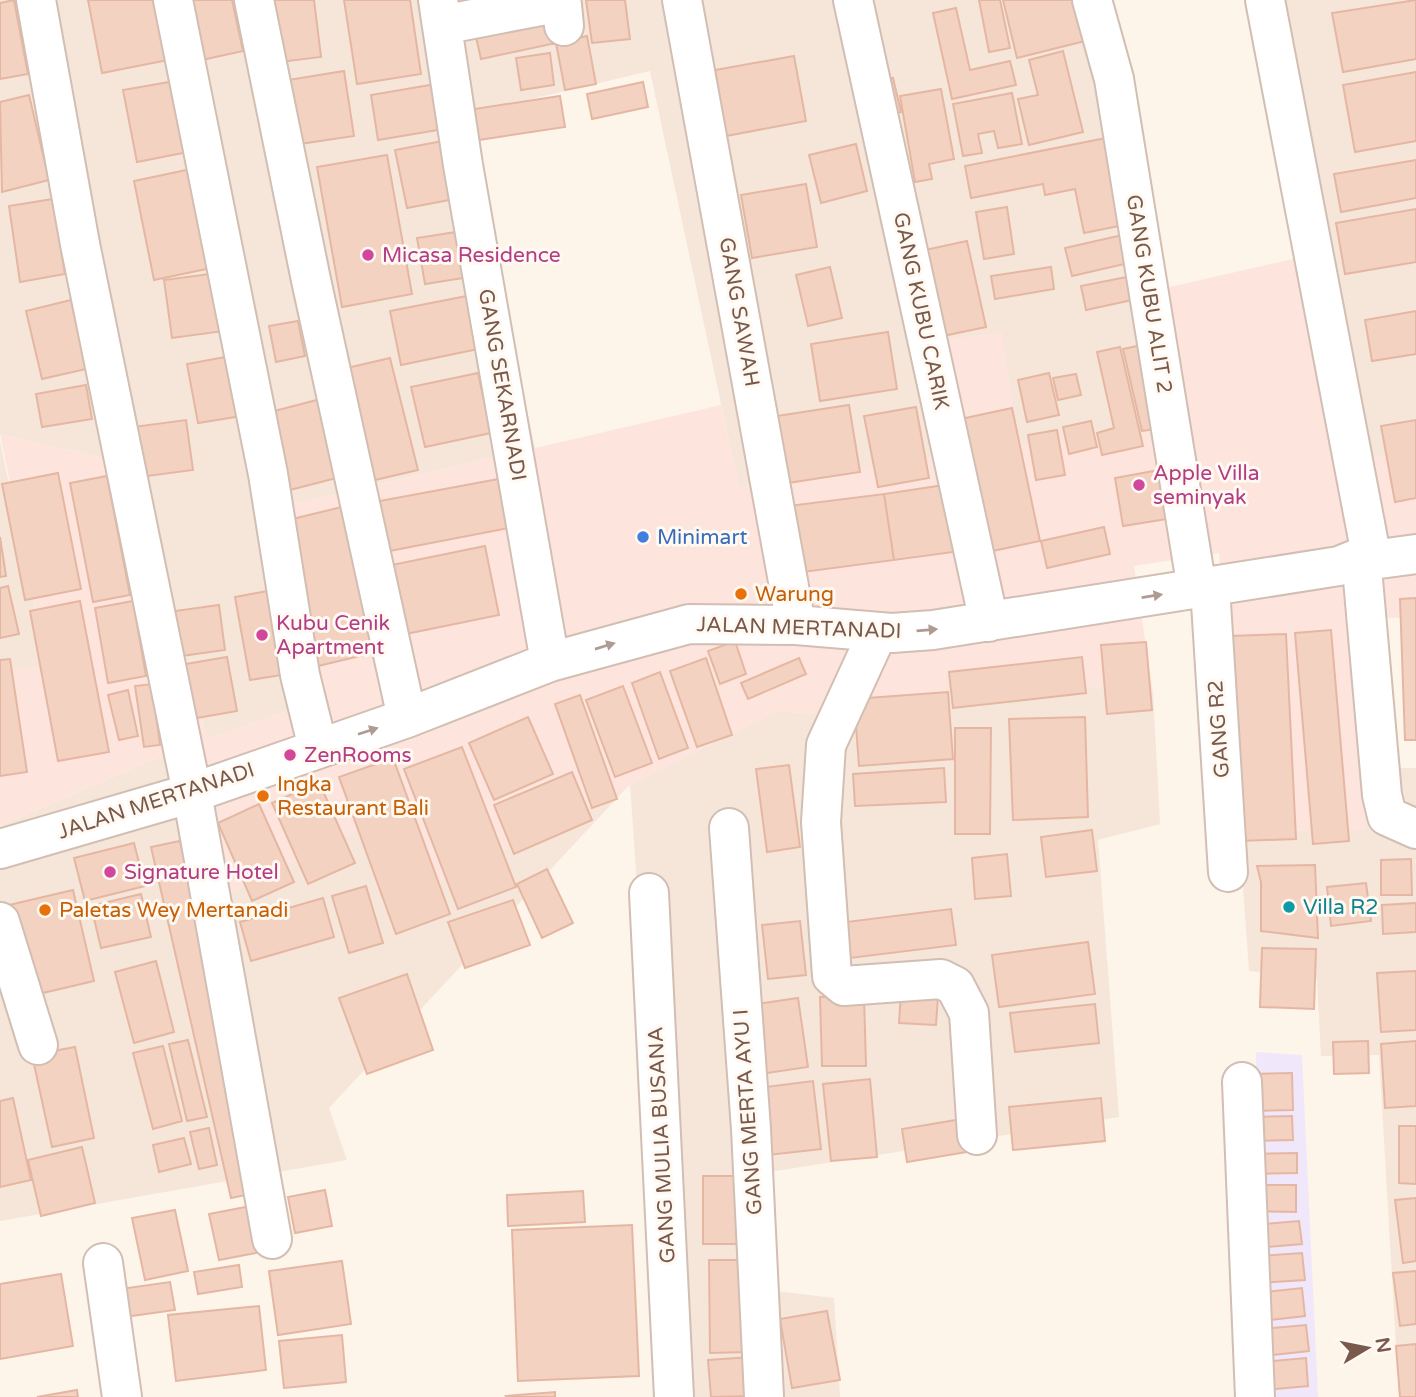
<svg xmlns="http://www.w3.org/2000/svg" width="1416" height="1397" font-family="'Varela Round',sans-serif">
<style>
.residential{fill:#f5e6d9}
.commercial{fill:#fde5de}
.education{fill:#f1e7fa}
.building{fill:#f3d2c2;stroke:#e5b7a2;stroke-width:2}
.lines{fill:none;stroke-linecap:round;stroke-linejoin:round}
.minor-casing{stroke:#d2beb2;stroke-width:42}
.minor{stroke:#fff;stroke-width:38}
.oneway{fill:#af9b94}
.hotel-dot{fill:#d1479c;stroke:#fff9f1;stroke-width:2.5}
.shop-dot{fill:#3f7fe0;stroke:#fff9f1;stroke-width:2.5}
.food-dot{fill:#e8710a;stroke:#fff9f1;stroke-width:2.5}
.culture-dot{fill:#0f9aa8;stroke:#fff9f1;stroke-width:2.5}
.labels{text-anchor:middle;dominant-baseline:central;stroke-width:6;stroke-linejoin:round;paint-order:stroke}
.hotel-label{font-size:21px;fill:#b23c85;stroke:#fff9f1;text-anchor:start}
.street-label{font-size:21px;fill:#79594c;stroke:#fff9f1}
.shop-label{font-size:21px;fill:#366cbe;stroke:#fff9f1;text-anchor:start}
.food-label{font-size:21px;fill:#c56008;stroke:#fff9f1;text-anchor:start}
.culture-label{font-size:21px;fill:#0d838f;stroke:#fff9f1;text-anchor:start}
</style>
<rect width="100%" height="100%" fill="#fdf4ea"/>
<path class="residential" d="M0 0H1080L1165 288 1192 415 1019 447 739 488 650 71 464 115 535 448 288 505 325 698 207 739 138 466 0 434Z
M1255 0H1416V448L1348 463Z
M0 441 47 665 0 673Z
M945 673 1153 693 1160 824 1098 840 1119 1117 763 1173 776 1291 834 1298 840 1397H672L630 784 329 1108 347 1160 0 1221V826L178 749 362 829 630 783 778 711 949 725Z
M1363 768H1416V1397H1399L1379 1055 1321 1056 1317 979 1249 971 1239 831 1366 830Z"/>
<path class="commercial" d="M1306 256 1348 463 1416 448V617L1361 619 1366 830 1239 831 1219 553 1134 566 1153 693 946 673 949 725 778 711 390 907 362 829 217 900 178 749 0 826V673L47 664 0 434 138 466 207 739 325 698 288 505 721 405 739 488 952 454 922 343 1002 332 1019 446 1191 416 1165 288Z"/>
<path class="education" d="M1256 1052 1302 1055 1318 1397H1262Z"/>
<path class="building" d="M14 0 28 74 0 79V3Z
M88 0H156L168 60 102 73Z
M184 0H232L243 51 197 61Z
M272 0H314L321 57 280 62Z
M344 0H410L421 74 357 84Z
M586 0H625L630 39 592 43Z
M979 0H1000L1010 48 989 52Z
M1003 0H1075L1085 41 1017 58Z
M1416 0V59L1343 72 1332 13Z
M549 7 556 43 481 59 473 24Z
M956 8 970 70 1010 61 1016 85 952 99 933 13Z
M587 36 596 84 565 90 556 43Z
M1063 51 1083 132 1029 145 1018 99 1038 95 1029 60Z
M550 53 554 85 521 90 516 58Z
M794 56 806 121 726 136 715 70Z
M344 71 354 136 293 145 282 81Z
M1416 72V141L1355 152 1343 85Z
M893 78 901 112 885 116 877 81Z
M175 81 188 152 137 162 123 90Z
M643 82 648 107 592 119 587 94Z
M436 84 444 129 378 140 371 95Z
M941 89 954 159 929 164 932 179 915 182 900 96Z
M1012 93 1022 144 998 148 994 131 978 134 982 153 963 156 953 104Z
M29 95 49 180 2 192 0 102Z
M560 96 565 127 472 141 468 110Z
M1111 137 1129 224 1084 233 1075 189 1045 195 1043 184 971 198 965 166Z
M448 140 460 198 407 208 395 150Z
M856 144 867 191 821 203 809 155Z
M387 155 412 294 342 307 317 167Z
M1416 160V198L1341 212 1334 174Z
M196 168 216 267 154 280 134 181Z
M806 184 817 247 752 258 741 195Z
M53 199 65 274 20 282 9 206Z
M1007 207 1014 254 984 259 976 212Z
M1416 209V262L1345 274 1336 223Z
M469 230 476 276 425 284 417 238Z
M1127 234 1133 262 1072 276 1065 248Z
M967 241 986 327 943 336 925 250Z
M830 267 842 318 808 326 796 275Z
M1051 267 1054 289 995 299 991 276Z
M217 273 224 331 172 338 164 280Z
M1142 274 1146 297 1086 310 1081 286Z
M477 294 488 347 401 365 390 311Z
M71 300 86 369 42 379 26 311Z
M1416 311V354L1372 361 1365 320Z
M298 321 305 356 276 362 269 326Z
M888 332 897 389 820 401 811 344Z
M1151 343 1166 428 1142 431 1123 349Z
M1120 347 1143 446 1102 455 1097 433 1114 428 1097 352Z
M231 356 242 416 198 423 187 364Z
M390 358 418 470 375 480 347 368Z
M478 373 491 433 425 447 411 387Z
M1049 373 1059 415 1027 422 1018 380Z
M1076 374 1081 395 1058 400 1053 378Z
M86 385 92 419 42 427 36 394Z
M328 397 348 475 286 491 267 413Z
M849 405 860 472 781 484 770 417Z
M916 407 929 478 878 487 864 416Z
M1012 408 1040 541 983 553 956 420Z
M186 420 193 470 140 477 133 427Z
M1416 420V498L1395 502 1381 426Z
M1091 421 1097 447 1069 454 1063 427Z
M1057 430 1065 475 1036 480 1028 435Z
M1159 470 1167 519 1123 526 1115 478Z
M58 473 81 589 25 600 2 484Z
M107 476 130 595 93 602 70 483Z
M504 478 514 527 379 553 369 503Z
M951 484 961 551 894 560 884 494Z
M884 494 894 560 796 573 788 506Z
M354 504 389 649 314 667 280 522Z
M1104 527 1110 554 1047 568 1041 541Z
M0 537 6 576 0 577Z
M485 546 499 615 396 636 382 567Z
M8 586 19 634 0 638V588Z
M273 590 288 674 250 680 235 597Z
M1416 598V740H1405L1400 599Z
M80 601 109 752 58 761 30 611Z
M133 601 146 676 108 683 95 608Z
M219 605 225 650 174 657 168 612Z
M1331 630 1349 841 1313 844 1295 633Z
M1286 634 1296 839 1239 841 1229 636Z
M735 641 746 674 720 684 708 651Z
M1146 642 1152 710 1107 714 1101 645Z
M227 657 237 711 191 719 180 665Z
M1082 657 1086 693 953 708 949 672Z
M706 658 732 735 697 747 670 671Z
M799 658 806 674 748 699 741 683Z
M10 659 27 772 0 776V660Z
M660 672 688 748 659 759 632 683Z
M152 684 160 745 144 747 135 686Z
M623 686 652 763 615 777 586 700Z
M128 690 138 736 119 740 108 695Z
M948 692 953 759 859 766 854 699Z
M580 695 617 799 592 808 555 704Z
M528 717 553 774 494 800 469 743Z
M1085 717 1088 817 1013 820 1009 719Z
M955 728H991L990 834H955Z
M462 747 516 887 458 909 404 769Z
M393 758 450 914 396 934 339 777Z
M789 765 800 847 767 852 756 769Z
M944 768 946 802 855 806 853 774Z
M572 772 592 820 514 854 494 805Z
M319 782 355 863 308 884 272 803Z
M259 804 294 882 252 901 218 823Z
M1092 830 1097 871 1046 877 1041 837Z
M180 841 260 1192 231 1198 151 847Z
M134 843 145 886 85 901 74 858Z
M1007 854 1011 896 975 899 972 858Z
M1411 859 1412 895H1381V860Z
M1315 865 1318 938 1261 931V882L1257 866Z
M547 869 573 923 542 938 517 884Z
M1366 883 1371 921 1331 926 1327 887Z
M366 886 383 943 349 953 332 896Z
M73 890 94 981 30 996 9 905Z
M141 894 151 937 101 948 91 906Z
M323 898 334 937 251 961 240 922Z
M513 900 530 945 465 968 448 922Z
M1416 903V932L1383 934 1382 905Z
M951 909 956 945 842 959 838 923Z
M800 921 806 975 768 979 762 925Z
M1088 942 1095 994 999 1007 992 955Z
M1262 948 1316 949 1314 1009 1260 1007Z
M156 961 174 1032 134 1043 115 972Z
M1416 971V1030L1381 1032 1377 973Z
M407 974 433 1050 367 1074 339 998Z
M901 993 938 996 936 1025 899 1023Z
M864 996 866 1066H822L820 997Z
M798 998 808 1067 761 1074 751 1005Z
M1095 1004 1099 1043 1015 1052 1010 1013Z
M188 1040 207 1117 187 1121 169 1044Z
M1368 1041 1369 1073 1334 1074 1333 1042Z
M1416 1041V1106L1385 1108 1381 1044Z
M163 1046 182 1121 153 1129 133 1053Z
M75 1047 94 1138 52 1147 32 1055Z
M1292 1073 1293 1110 1248 1111 1247 1074Z
M870 1079 877 1157 831 1161 823 1084Z
M813 1081 821 1149 768 1155 759 1088Z
M13 1098 31 1180 0 1187V1101Z
M1101 1098 1105 1141 1013 1150 1009 1107Z
M1292 1116 1293 1140 1248 1141V1117Z
M962 1119 967 1152 907 1162 902 1129Z
M1399 1126H1416V1184L1399 1183Z
M209 1128 217 1165 199 1169 190 1132Z
M184 1138 191 1164 159 1172 153 1145Z
M82 1147 95 1203 41 1216 28 1160Z
M1297 1153V1173L1252 1174 1251 1154Z
M703 1176H747V1244H703Z
M1252 1185H1296V1212L1252 1211Z
M325 1190 332 1226 295 1233 288 1197Z
M583 1191 585 1222 508 1226 507 1195Z
M1416 1198V1261L1403 1263 1395 1200Z
M251 1206 261 1252 219 1260 209 1214Z
M175 1210 188 1271 145 1280 132 1218Z
M1299 1221 1302 1244 1255 1248 1253 1225Z
M632 1225 639 1376 518 1381 512 1230Z
M1302 1253 1305 1280 1260 1283 1258 1256Z
M709 1260H747L748 1352 710 1353Z
M342 1261 351 1324 278 1335 269 1271Z
M239 1265 242 1287 198 1294 194 1272Z
M1416 1271V1324L1400 1326 1393 1273Z
M61 1274 73 1346 0 1359V1284Z
M170 1282 175 1310 124 1317 120 1289Z
M1302 1288 1305 1316 1260 1321 1257 1293Z
M259 1306 266 1370 176 1381 168 1315Z
M827 1311 840 1380 792 1388 780 1319Z
M1306 1325 1309 1351 1263 1356 1260 1329Z
M342 1335 346 1382 284 1388 279 1341Z
M1416 1344V1397H1400L1396 1346Z
M751 1357 755 1396 711 1397 708 1360Z
M1306 1358 1308 1386 1264 1390 1261 1362Z
M77 1390 78 1397H37Z
M555 1392V1397H507L506 1396Z"/>
<g class="lines">
<g class="minor-casing">
<path id="minor" d="M36 0 80 244 192 793 272 1239
M173 0 268 474 300 675 318 748
M254 0 311 280 407 718
M438 0 463 165 550 662
M682 0 796 625
M853 0 989 622
M1092 0 1114 79 1197 589
M1265 0 1372 560
M442 25 556 3 562 5 564 26
M1361 557 1382 795 1387 816 1416 829
M1210 587 1228 872
M878 632 826 745 821 822 832 976 844 986 941 979 955 986 969 1013 977 1135
M729 828 751 1129 764 1397
M0 849 192 793 407 718 550 662 689 624 796 625 892 633 933 630 1339 566 1361 557 1372 560 1416 554
M649 893 674 1397
M0 922 38 1045
M1242 1082 1255 1397
M103 1263 122 1397"/>
</g>
<use href="#minor" class="minor"/>
</g>
<defs><path id="oneway-solid" d="M-6-.8H1V-3.2L6.5 0L1 3.2V.8H-6Z" transform="scale(1.75)"/></defs>
<g class="oneway">
<use href="#oneway-solid" transform="translate(1152 596) rotate(-9)"/>
<use href="#oneway-solid" transform="translate(927 630) rotate(-5)"/>
<use href="#oneway-solid" transform="translate(605 646) rotate(-17)"/>
<use href="#oneway-solid" transform="translate(368 731) rotate(-18)"/>
</g>
<g class="hotel-dot">
<circle cx="368" cy="255" r="7"/>
<circle cx="1139" cy="485" r="7"/>
<circle cx="262" cy="635" r="7"/>
<circle cx="290" cy="755" r="7"/>
<circle cx="110" cy="872" r="7"/>
</g>
<circle class="shop-dot" cx="643" cy="537" r="7"/>
<g class="food-dot">
<circle cx="741" cy="594" r="7"/>
<circle cx="263" cy="796" r="7"/>
<circle cx="45" cy="910" r="7"/>
</g>
<circle class="culture-dot" cx="1289" cy="907" r="7"/>
<g class="labels">
<g class="hotel-label">
<text x="382" y="255">Micasa Residence</text>
<text x="1153" y="473">Apple Villa<tspan x="1153" dy="24">seminyak</tspan></text>
<text x="276" y="623">Kubu Cenik<tspan x="276" dy="24">Apartment</tspan></text>
<text x="304" y="755">ZenRooms</text>
<text x="124" y="872">Signature Hotel</text>
</g>
<g class="street-label">
<text transform="translate(1149 294) rotate(81)">GANG KUBU ALIT 2</text>
<text transform="translate(921 311) rotate(78)">GANG KUBU CARIK</text>
<text transform="translate(739 312) rotate(80)">GANG SAWAH</text>
<text transform="translate(502 385) rotate(80)">GANG SEKARNADI</text>
<text transform="translate(799 628) rotate(2)">JALAN MERTANADI</text>
<text transform="translate(1219 729) rotate(-94)">GANG R2</text>
<text transform="translate(156 801) rotate(-18)">JALAN MERTANADI</text>
<text transform="translate(748 1112) rotate(-94)">GANG MERTA AYU I</text>
<text transform="translate(662 1145) rotate(-93)">GANG MULIA BUSANA</text>
</g>
<g class="shop-label">
<text x="657" y="537">Minimart</text>
</g>
<g class="food-label">
<text x="755" y="594">Warung</text>
<text x="277" y="784">Ingka<tspan x="277" dy="24">Restaurant Bali</tspan></text>
<text x="59" y="910">Paletas Wey Mertanadi</text>
</g>
<g class="culture-label">
<text x="1303" y="907">Villa R2</text>
</g>
</g>
<g transform="translate(1367 1348) rotate(80)" stroke="#fff9f1" stroke-width="5" paint-order="stroke">
<path d="M0-5L12 26L0 18L-12 26Z" fill="#79594c"/>
<text y="-10" font-size="19" font-weight="bold" text-anchor="middle" fill="#79594c">N</text>
</g>
</svg>
